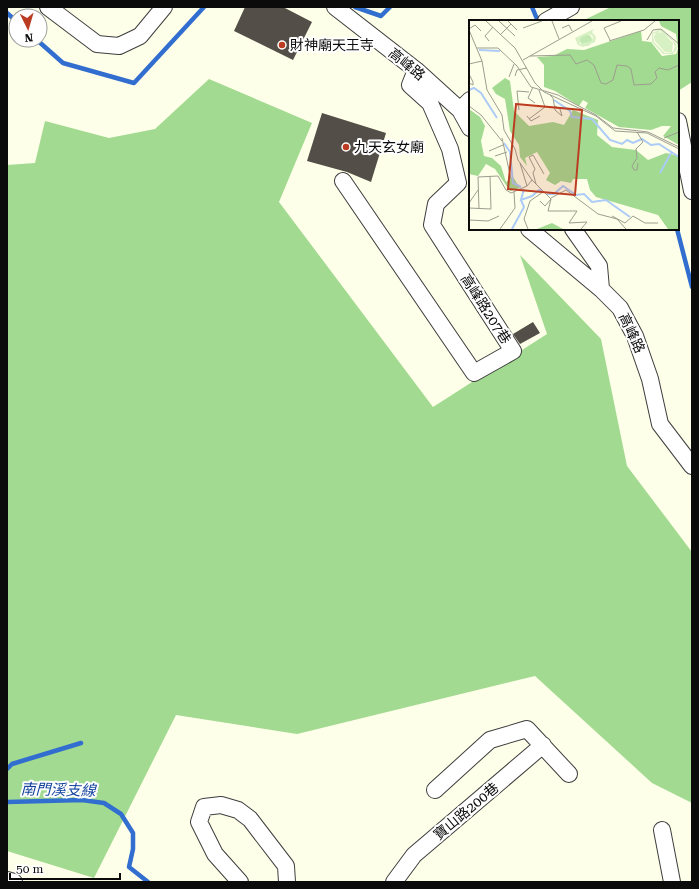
<svg xmlns="http://www.w3.org/2000/svg" width="699" height="889" font-family="'Roboto Serif','Noto Sans TC',serif">
<style>
.forest{fill:#a2da91}
.lines{fill:none;stroke-linecap:round;stroke-linejoin:round}
.stream{stroke:#326ecf;stroke-width:4.5}
.building{fill:#534e47}
.minor-casing{stroke:#3e3e3e;stroke-width:18}
.minor{stroke:#fff;stroke-width:16}
.poi-dot{fill:#bc3c21;stroke:#fff;stroke-width:1.5}
.labels{text-anchor:middle;dominant-baseline:central;stroke-width:4;stroke-linejoin:round;paint-order:stroke}
.poi-label{font-size:14px;fill:#0b0b0b;stroke:#fff;text-anchor:start}
.street-label{font-size:14px;fill:#0b0b0b;stroke:#fff}
.water-label{font-size:15px;font-style:italic;fill:#13439d;stroke:#fff}
.inset-river{fill:none;stroke:#accbf7;stroke-width:2}
.inset-road{fill:none;stroke:#9d9d90;stroke-width:1}
.view{fill:#bc3c21;fill-opacity:0.15;stroke:#bc3c21;stroke-width:2}
.inset-edge{fill:none;stroke:#0b0b0b;stroke-width:2}
</style>
<rect width="100%" height="100%" fill="#feffe8"/>
<path class="forest" d="M611 7H692V82L678 91V21H582Z
M209 79 312 123 279 202 433 407 547 334 520 255 601 339 627 466 692 552V803L652 783 535 676 297 734 176 715 94 878 7 851V165L35 163 45 121 109 138 155 129Z"/>
<g class="lines">
<path class="stream" d="M355 7 381 16 390 7
M532 7 537 19 541 21
M7 13 16 21
M37 40 63 63 134 83 204 7
M677 229 692 287
M7 769 12 764 81 743
M7 802 82 800 104 803 121 814 133 833V849L129 867 148 882"/>
</g>
<path class="building" d="M245 7H283L312 22 293 60 234 31Z
M322 113 386 133 371 182 347 172 307 161Z
M533 322 540 333 520 344 513 334Z"/>
<g class="lines">
<g class="minor-casing">
<path id="minor" d="M48 7 97 44 119 46 140 36 164 7
M335 7 416 70 460 110 470 128
M546 21 571 7
M460 110 470 100
M678 121 692 191
M343 181 474 373 513 351 432 225 436 204 458 183 450 149 430 103 410 85 416 70
M529 229 601 289 620 308 635 336 650 379 660 424 692 466
M573 229 599 266 601 289
M435 790 490 740 527 729 569 774
M662 830 672 882
M7 880 14 882
M240 882 215 854 199 822 204 807 221 805 238 810 250 819 286 866 287 882
M394 882 414 855 543 745"/>
</g>
<use href="#minor" class="minor"/>
</g>
<g class="poi-dot">
<circle cx="282" cy="45" r="4"/>
<circle cx="346" cy="147" r="4"/>
</g>
<g class="labels">
<g class="poi-label">
<text x="290" y="45">財神廟天王寺</text>
<text x="354" y="147">九天玄女廟</text>
</g>
<g class="street-label">
<text transform="translate(407 64) rotate(39)">高峰路</text>
<text transform="translate(486 309) rotate(57)">高峰路207巷</text>
<text transform="translate(632 333) rotate(65)">高峰路</text>
<text transform="translate(466 811) rotate(-40)">寶山路200巷</text>
</g>
<g class="water-label">
<text transform="translate(58 790) rotate(1)">南門溪支線</text>
</g>
</g>
<g transform="translate(469 20)">
<rect width="210" height="210" fill="#feffe8"/>
<path d="M111 20a6 6 0 1 1 12 0a6 6 0 1 1-12 0Z" fill="#c3e9b2"/>
<path d="M190 1H210V125L194 116 202 106H193L182 110 150 107 116 88 119 83 114 80 110 86 86 71 75 67V45L68 37 84 36 98 29 115 30 172 11 173 21 182 22 193 36 207 34 209 29 207 14 192 6ZM36 58 41 61 45 91 60 106 84 102 95 105 104 90 129 100 128 115 143 127 167 130 179 140 197 133 210 136V209H199L189 195 127 177 121 170 118 159H104L102 163 92 161 86 165 77 160 81 153 68 132 56 138 58 146 51 137 50 125 41 111 36 79 27 74 23 68ZM0 89 11 97 16 106 12 121 15 136 23 138 32 146 37 162 44 157 51 168 41 171 26 149 17 144 9 156 0 154ZM83 203 94 209H68Z" fill="#a2da91"/>
<path d="M125 9 123 12 127 17 126 22 114 27 109 25 106 18ZM120 14 124 16 123 21 111 24V18ZM192 9 207 23 208 29 204 34H194L183 22V13ZM191 11 204 21 206 27 204 32 196 33 185 22 184 14ZM188 12 194 13 204 23 203 32H196L186 21 185 16Z" fill="#d7f0c4" fill-rule="evenodd"/>
<path class="inset-river" d="M10 30 31 31M0 70 5 68 12 73 28 98M85 80 101 91 103 97 123 99 141 120 153 124 158 120 164 123 173 119 182 125 190 124 210 137M35 123 41 132 44 163 52 167M191 153 202 133M55 169 52 180 63 176 70 170 73 171M78 174H85L94 166 107 175 115 174 123 182 137 180 161 197M43 209 55 187 52 180"/>
<path class="inset-road" d="M17 1 46 28 66 63 75 72 127 96 146 111 178 113 210 129M30 1 46 16M39 1 48 10M83 1 90 19M54 8 73 1M93 8 100 5 103 11M0 9 6 5 12 11M0 10 13 41 18 70 33 95 35 110 46 129 49 140 63 160 82 179 79 191H108L100 203 118 202 112 209M32 14 42 4M141 20 135 8 152 1M178 20 184 10 192 9 210 24M20 21 16 16 24 7M140 21 175 10 186 1M8 28H29L48 46 62 67 89 75 127 95 144 108 179 112 210 127M61 36 101 35 107 44 118 40 125 45 132 63 137 64 144 60 148 45 158 46 162 49 165 65 182 64 188 58 186 52 190 48 199 50 210 45M54 40 123 1M0 44 13 41M0 54 4 62V65L0 63M46 56 48 50 58 48M40 57 45 44M64 67 59 78 66 83M80 74 84 78 86 90 93 96 91 89 86 86M0 86 12 95 33 121M50 90 48 71 60 72M58 96 62 101 71 96M60 99 76 87 70 70M168 112 174 122 167 129 168 138 163 146 165 150H168L169 143M33 118 42 159M195 118 210 112M20 131 34 125M26 136 38 132M51 143 58 166M67 164 64 153 66 149 60 137 64 135 75 154M82 178 97 170 129 194 148 199 157 209M71 181 76 186 82 179M0 183 9 170M0 188 22 189 21 156M10 189 9 157 29 156 37 170 42 173 58 166 63 160M143 196 156 203 164 196 176 203H189M0 200 19 201 30 196M31 209 46 188 45 172M59 209 55 199 61 181 74 172"/>
<path class="view" d="M47 84 113 90 106 175 39 169Z"/>
<rect width="210" height="210" class="inset-edge"/>
</g>
<rect width="699" height="889" fill="none" stroke="#0b0b0b" stroke-width="16"/>
<g transform="translate(28 28) rotate(175)"><circle r="19" fill="#ffffff" stroke="#9d9d9d"/>
<path d="M0-3L7 15L0 10L-7 15Z" fill="#bc3c21"/>
<text y="-6" font-size="11" font-weight="bold" text-anchor="middle" fill="#0b0b0b">N</text>
</g>
<path d="M10 873v6h110v-6" fill="none" stroke="#0b0b0b" stroke-width="2"/>
<text x="16" y="873" font-size="12" fill="#0b0b0b" stroke="#ffffff" stroke-width="3" paint-order="stroke">50 m</text>
</svg>
